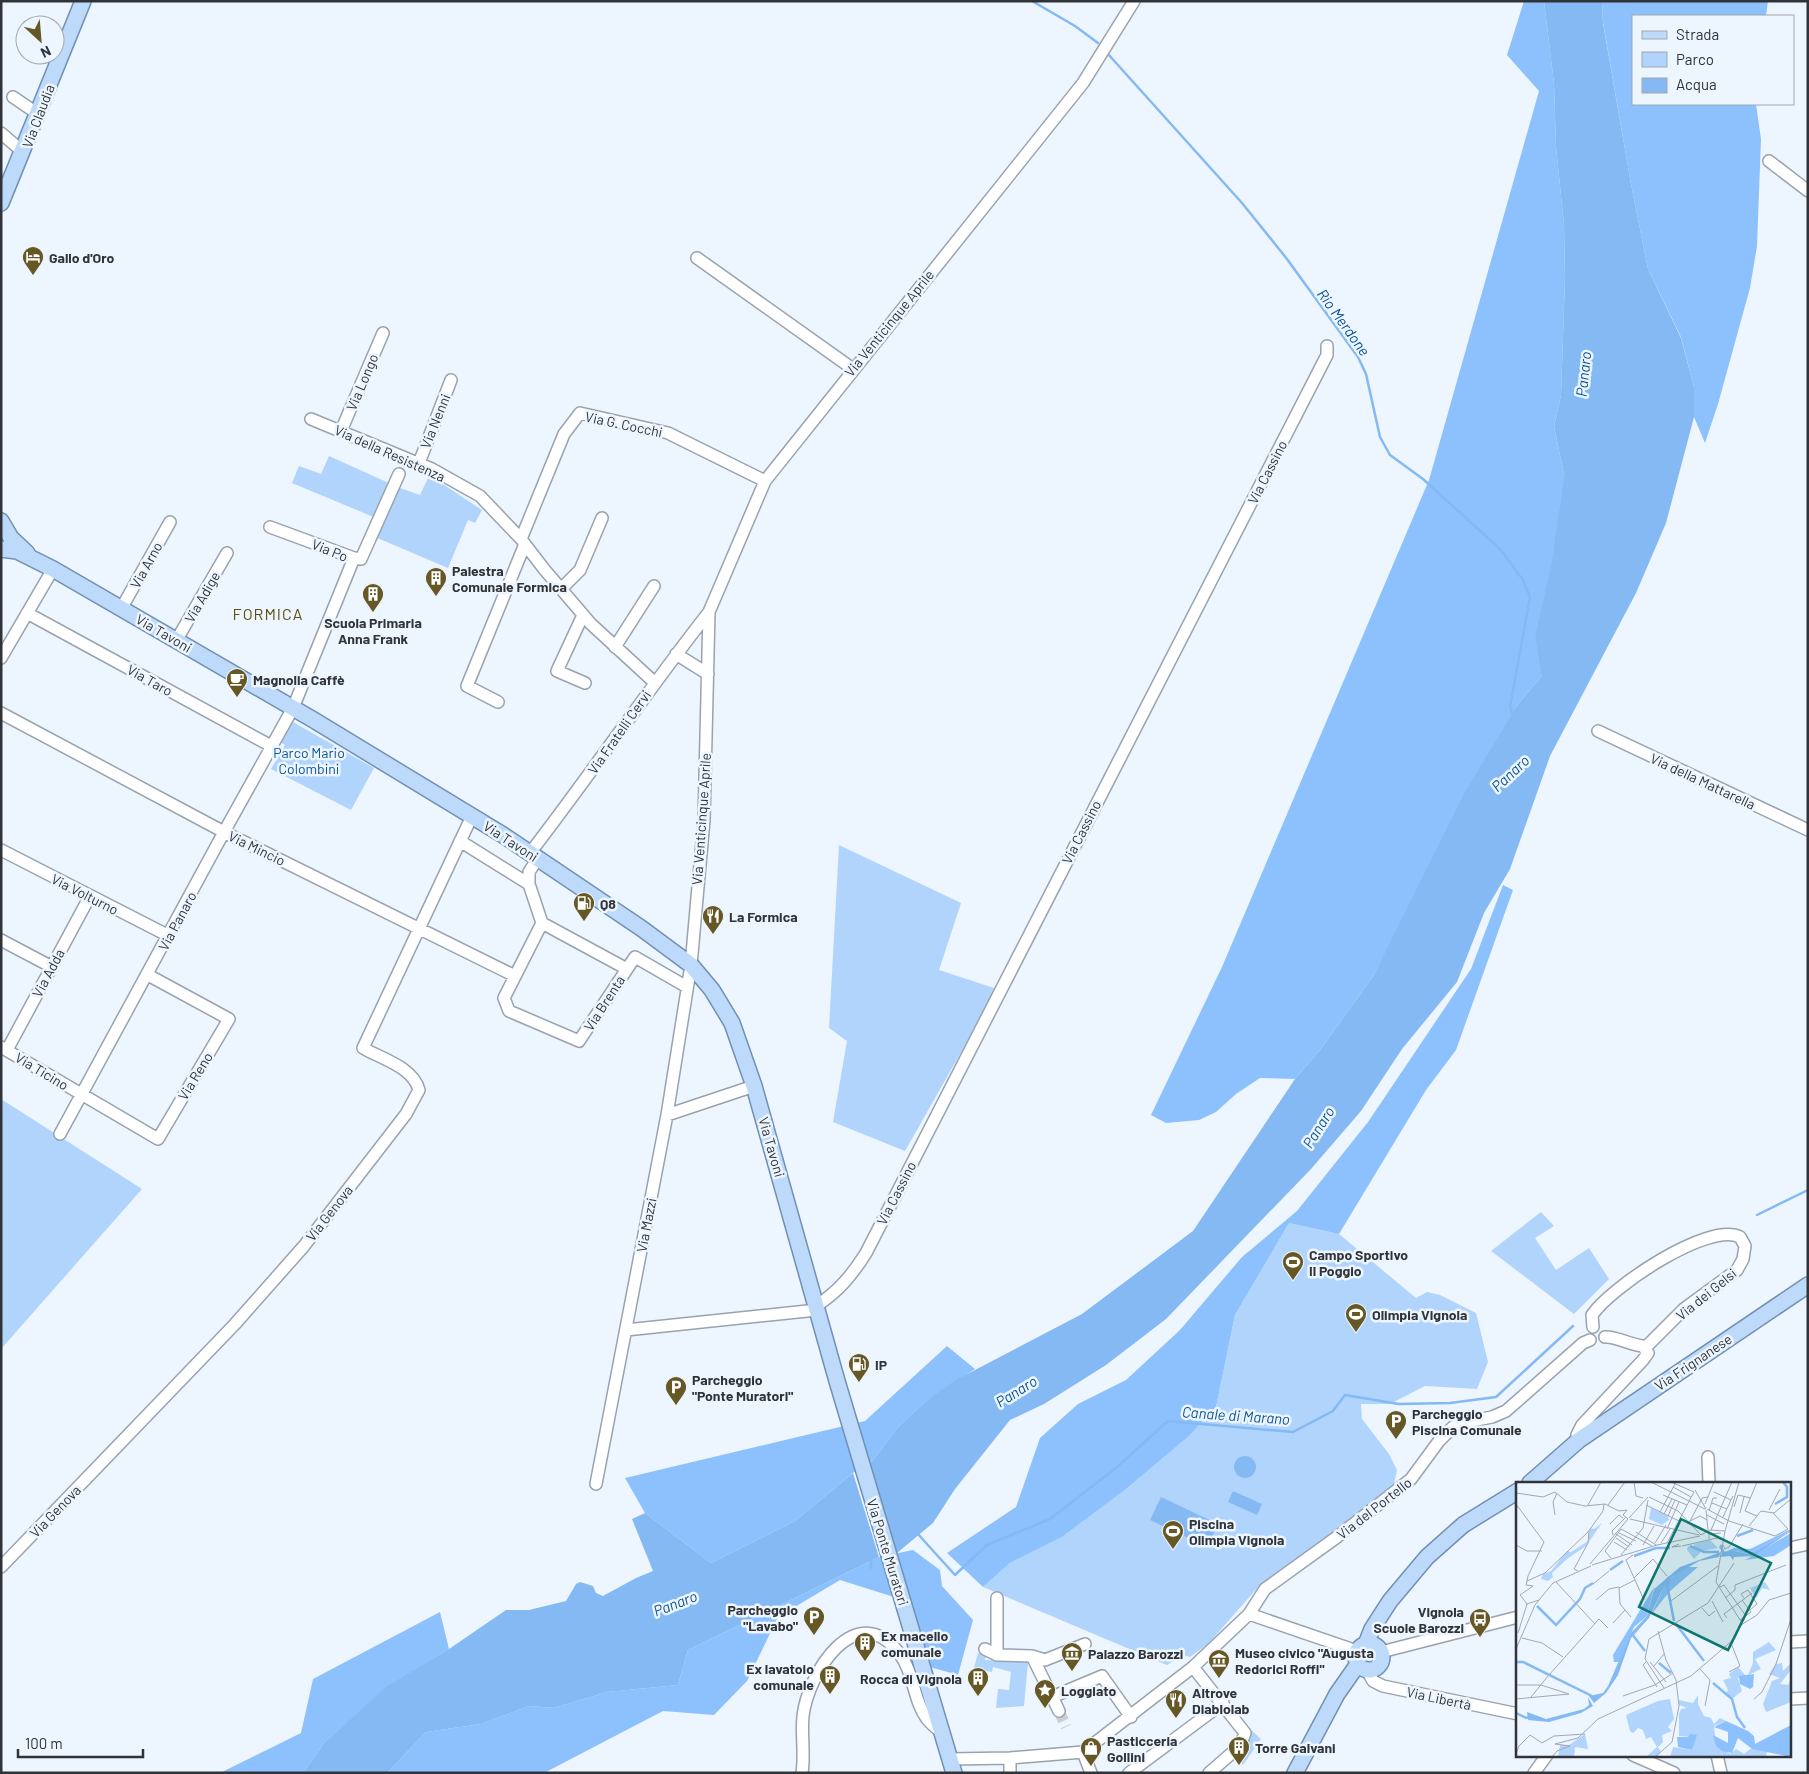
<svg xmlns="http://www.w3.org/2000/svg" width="1809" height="1774" font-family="Barlow,sans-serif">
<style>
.green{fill:#b1d4fd}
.forest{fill:#8cc1fd}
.water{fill:#84b9f4}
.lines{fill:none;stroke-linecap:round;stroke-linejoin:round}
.stream{stroke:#84b9f4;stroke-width:2.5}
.river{stroke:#84b9f4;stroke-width:15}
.minor-tunnel{stroke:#c7ced7;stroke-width:11;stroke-dasharray:11 5.5;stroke-linecap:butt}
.minor-casing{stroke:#99a3ae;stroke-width:14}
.major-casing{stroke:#7090b4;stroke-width:18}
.minor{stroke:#fff;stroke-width:11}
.major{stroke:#bedafa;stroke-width:15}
.labels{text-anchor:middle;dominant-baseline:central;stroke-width:5;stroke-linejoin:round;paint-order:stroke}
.street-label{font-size:14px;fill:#303438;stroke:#edf5ff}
.poi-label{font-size:14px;font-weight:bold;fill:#303438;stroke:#edf5ff;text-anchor:start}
.park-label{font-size:14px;fill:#0b5597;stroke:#edf5ff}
.water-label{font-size:15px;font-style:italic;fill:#0a5496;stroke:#edf5ff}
.quarter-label{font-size:16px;letter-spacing:1px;fill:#5d4e10;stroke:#edf5ff}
.inset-river{fill:none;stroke:#84b9f4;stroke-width:2.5}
.inset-road{fill:none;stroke:#a1a8af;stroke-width:1}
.view{fill:#0f766e;fill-opacity:0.15;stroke:#0f766e;stroke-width:2.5}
.inset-edge{fill:none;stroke:#303438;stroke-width:2.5}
</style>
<rect width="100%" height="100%" fill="#edf5ff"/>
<path class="green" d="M329 456 391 484 376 518 292 483 299 466 321 474Z
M428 478 435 479 482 510 475 523 468 520 448 568 375 537 397 487 420 495Z
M293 722 374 768 351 810 271 769 285 745 280 742Z
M839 845 961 903 939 970 997 989 905 1151 833 1122 847 1041 829 1028Z
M1 1099 142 1189 1 1349Z
M1541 1212 1554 1226 1535 1238 1556 1270 1589 1248 1609 1279 1574 1314 1491 1251Z
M1289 1223 1339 1234 1416 1298 1427 1292 1440 1295 1476 1313 1488 1362 1477 1389 1425 1386 1390 1404H1361L1362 1419 1389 1454 1397 1470 1393 1489 1355 1519 1260 1585 1208 1644 1190 1657 1183 1655 1167 1665 983 1587 1010 1563 1062 1537 1125 1490 1188 1437 1216 1407 1235 1315Z
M978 1653 986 1655 985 1660 1028 1662 1024 1706 996 1708 998 1689 1009 1690 1011 1672 993 1667 992 1672 974 1668Z
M1251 1730 1261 1739 1243 1765 1234 1755Z"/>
<path class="forest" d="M1524 1H1544L1554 84 1556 147 1564 225 1565 278 1561 395 1554 427 1571 507 1543 636 1550 666 1518 704 1374 975 1320 1050 1295 1079 1260 1078 1236 1094 1216 1112 1199 1120 1166 1123 1151 1115 1222 967 1429 480 1539 91 1507 55Z
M1602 1H1768L1766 16H1633V104H1756L1761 139 1757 246 1750 288 1718 404 1705 443 1694 417V387L1681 337 1648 269 1631 184 1603 22Z
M1503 885 1513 890 1456 1050 1426 1090 1339 1234 1289 1223 1235 1315 1216 1407 1188 1437 1125 1490 1062 1537 1010 1563 983 1587 947 1553 1016 1507 1040 1438 1078 1404 1126 1380 1180 1330 1242 1257 1297 1211 1368 1122 1471 969Z
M947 1346 975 1369 926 1401 898 1427 870 1464 853 1473 795 1521 711 1563 645 1513 625 1478 865 1421Z
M913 1550 940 1570 942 1586 973 1620 958 1675 930 1667 910 1602 840 1580 778 1617 747 1681 714 1715 663 1711 544 1773H387L426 1732 481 1724 529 1706 554 1708 607 1692 678 1685 688 1650 879 1557Z
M440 1612 449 1649 386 1688 324 1743 303 1773H220L301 1733 313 1679Z"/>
<path class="water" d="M1544 1H1602L1603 23 1631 184 1648 269 1681 338 1694 387V417L1666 523 1636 593 1550 756 1510 869 1484 913 1457 982 1402 1049 1361 1111 1311 1169 1166 1319 1106 1365 1044 1404 1010 1420 955 1489 933 1523 897 1553 870 1464 898 1427 926 1401 954 1381 1082 1314 1193 1231 1295 1079 1320 1050 1374 975 1465 792 1518 704 1550 666 1543 636 1571 507 1554 427 1561 395 1565 278 1564 225 1556 147 1554 84Z
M1234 1467a11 11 0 1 1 22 0a11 11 0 1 1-22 0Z
M853 1473 879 1557 688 1650 678 1685 607 1692 554 1708 529 1706 481 1724 426 1732 387 1773H303L324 1743 386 1687 449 1649 506 1610H529L566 1601 576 1584 580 1582 593 1586 596 1593 603 1596 636 1578 653 1571 632 1519 645 1513 711 1563 795 1521Z
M1233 1491 1262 1504 1257 1515 1228 1502Z
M1161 1497 1218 1524 1207 1547 1150 1520Z"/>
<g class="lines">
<path class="stream" d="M1032 1 1075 26 1098 43
M1108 54 1242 203 1287 259 1358 357 1366 374 1380 437 1390 455 1423 479 1500 549 1523 580 1530 597 1510 707 1513 716
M1757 1215 1808 1190
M917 1533 955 1575 987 1545 1050 1519 1117 1467 1168 1421 1293 1432 1333 1411 1345 1395 1399 1404 1450 1403 1496 1397 1573 1326
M871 1559V1568"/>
<path class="river" d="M1551 687 1543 636 1559 565 1572 476"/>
<path class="minor-tunnel" d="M1059 1711 1066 1727"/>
<g class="minor-casing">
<path id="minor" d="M13 97 38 114
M1 133 23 152
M1769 161 1808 191
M697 258 853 369
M311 419 432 469 480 496 521 539 544 569 591 624 654 682
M341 431 383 333
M419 463 451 380
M521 539 564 434 580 413 668 433 765 481
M354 558 361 559 399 474
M561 589 580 570 602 518
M121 609 170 522
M27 613 273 747
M583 615 557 671 585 683
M176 641 227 553
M615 647 654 586
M676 654 708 674
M1 658 53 569
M498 702 467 686 525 544
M1 713 224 832 515 976
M1598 731 1808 830
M460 841 529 884 542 923 627 969 635 957 687 987
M1 850 169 936
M530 853C591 774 647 691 709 612
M529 884V872L538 858
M542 923 504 998 509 1011 579 1041 627 969
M1 940 52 967
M1 1047 158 1139 229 1019 148 975
M7 1050 90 896
M667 1115 754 1086
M60 1134 224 832 293 708 354 558 270 527
M816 1306C838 1292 852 1275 866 1253L1327 355V346
M1593 1327 1592 1315C1610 1288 1708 1221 1740 1237L1745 1246 1743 1259 1737 1270 1684 1309 1645 1348
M626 1330 817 1310
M1579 1440 1577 1435 1582 1425 1643 1360 1648 1353 1643 1346C1630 1345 1616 1336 1605 1337
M1708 1457 1709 1483
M596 1484 667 1115 691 965 704 820 709 612 765 481 1083 83 1134 1
M1790 1548 1808 1544
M1 1567 235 1324 304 1246 406 1114 419 1090C413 1067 382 1059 363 1048L472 816
M997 1598V1655
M1249 1614 1357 1651
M1790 1642 1808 1641
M985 1649 997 1655 1032 1656 1045 1660 1085 1644
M1381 1652 1518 1617
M1032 1656 1059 1711
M1193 1667 1245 1733 1240 1746 1209 1773
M1367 1670 1373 1681 1383 1686 1518 1714
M1052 1697 1102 1676 1131 1717
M1790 1699 1808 1698
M1083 1752 1193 1667 1249 1614 1265 1589 1337 1537 1411 1479 1439 1441 1453 1427 1461 1423 1492 1417 1506 1411 1583 1343 1590 1340
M1083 1752 1091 1773
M1633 1755 1674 1773
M1717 1755 1721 1773
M1010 1758V1773
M950 1759 1010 1758 1083 1752
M802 1773C805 1754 801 1735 803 1716 808 1673 856 1597 899 1653 914 1672 913 1700 927 1719 931 1724 936 1728 941 1732
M1129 1773 1223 1703
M1534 1773 1547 1755"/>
</g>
<g class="major-casing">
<path id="major" d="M1 203 83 1
M1 521 11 538 27 553
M1 549 17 551 53 569 312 719 503 835 641 928 691 965 712 990 732 1023 754 1086 837 1381 954 1773
M1530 1483 1579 1440 1808 1285
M1366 1644 1372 1629 1390 1601 1427 1557 1463 1525 1518 1491
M1356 1657a13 13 0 1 1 26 0a13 13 0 1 1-26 0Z
M1295 1773 1337 1694 1358 1664"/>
</g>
<use href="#minor" class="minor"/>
<use href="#major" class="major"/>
</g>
<defs>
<g id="hotel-pin" transform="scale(1.125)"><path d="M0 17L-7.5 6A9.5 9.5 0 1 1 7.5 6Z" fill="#655825" stroke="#edf5ff"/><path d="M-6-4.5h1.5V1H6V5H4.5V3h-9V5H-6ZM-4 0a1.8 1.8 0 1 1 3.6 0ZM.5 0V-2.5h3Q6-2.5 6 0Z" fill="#fff"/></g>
<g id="building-pin" transform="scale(1.125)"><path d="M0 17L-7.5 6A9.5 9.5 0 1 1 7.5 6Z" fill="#655825" stroke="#edf5ff"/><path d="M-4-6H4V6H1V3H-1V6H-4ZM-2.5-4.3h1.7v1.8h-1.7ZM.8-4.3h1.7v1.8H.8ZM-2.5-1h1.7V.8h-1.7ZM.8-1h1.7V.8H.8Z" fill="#fff"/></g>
<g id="cafe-pin" transform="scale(1.125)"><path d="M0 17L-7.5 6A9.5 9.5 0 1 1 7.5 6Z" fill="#655825" stroke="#edf5ff"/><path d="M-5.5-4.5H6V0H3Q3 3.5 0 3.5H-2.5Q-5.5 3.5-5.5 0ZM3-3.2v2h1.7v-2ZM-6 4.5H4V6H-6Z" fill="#fff"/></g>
<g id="fuel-pin" transform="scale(1.125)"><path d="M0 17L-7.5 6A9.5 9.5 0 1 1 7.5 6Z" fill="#655825" stroke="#edf5ff"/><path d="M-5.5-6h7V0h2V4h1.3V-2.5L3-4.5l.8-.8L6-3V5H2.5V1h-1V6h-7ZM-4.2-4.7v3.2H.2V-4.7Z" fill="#fff"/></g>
<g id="restaurant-pin" transform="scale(1.125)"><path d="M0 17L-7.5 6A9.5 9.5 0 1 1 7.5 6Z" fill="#655825" stroke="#edf5ff"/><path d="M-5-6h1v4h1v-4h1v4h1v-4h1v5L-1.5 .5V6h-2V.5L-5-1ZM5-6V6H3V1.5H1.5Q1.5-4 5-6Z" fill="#fff"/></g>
<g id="stadium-pin" transform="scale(1.125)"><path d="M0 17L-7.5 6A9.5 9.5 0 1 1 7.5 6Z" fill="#655825" stroke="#edf5ff"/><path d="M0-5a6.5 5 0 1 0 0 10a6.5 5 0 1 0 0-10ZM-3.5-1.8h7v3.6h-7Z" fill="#fff"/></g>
<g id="parking-pin" transform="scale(1.125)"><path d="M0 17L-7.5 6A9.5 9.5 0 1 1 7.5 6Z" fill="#655825" stroke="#edf5ff"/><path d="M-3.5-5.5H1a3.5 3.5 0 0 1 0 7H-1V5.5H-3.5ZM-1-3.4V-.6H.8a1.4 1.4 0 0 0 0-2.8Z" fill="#fff"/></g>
<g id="bus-pin" transform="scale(1.125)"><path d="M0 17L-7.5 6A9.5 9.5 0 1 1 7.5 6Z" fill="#655825" stroke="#edf5ff"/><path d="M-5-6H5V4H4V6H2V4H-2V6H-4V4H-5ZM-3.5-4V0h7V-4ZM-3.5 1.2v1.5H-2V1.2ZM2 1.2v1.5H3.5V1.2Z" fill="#fff"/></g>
<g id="museum-pin" transform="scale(1.125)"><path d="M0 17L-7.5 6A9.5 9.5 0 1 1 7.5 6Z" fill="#655825" stroke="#edf5ff"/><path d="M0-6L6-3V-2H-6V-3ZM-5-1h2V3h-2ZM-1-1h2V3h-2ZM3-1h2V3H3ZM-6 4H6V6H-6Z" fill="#fff"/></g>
<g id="sight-pin" transform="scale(1.125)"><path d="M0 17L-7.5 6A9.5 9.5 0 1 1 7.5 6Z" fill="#655825" stroke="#edf5ff"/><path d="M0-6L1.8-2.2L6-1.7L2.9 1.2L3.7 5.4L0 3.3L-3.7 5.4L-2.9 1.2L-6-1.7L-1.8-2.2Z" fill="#fff"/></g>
<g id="shop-pin" transform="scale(1.125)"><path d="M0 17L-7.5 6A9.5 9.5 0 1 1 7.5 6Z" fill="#655825" stroke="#edf5ff"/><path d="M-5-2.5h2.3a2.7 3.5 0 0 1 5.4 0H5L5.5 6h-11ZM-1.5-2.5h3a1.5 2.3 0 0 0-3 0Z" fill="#fff"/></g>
</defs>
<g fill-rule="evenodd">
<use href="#hotel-pin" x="33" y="257"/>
<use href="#building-pin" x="436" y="578"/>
<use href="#building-pin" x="373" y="594"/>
<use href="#cafe-pin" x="237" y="679"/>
<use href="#fuel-pin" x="584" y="903"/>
<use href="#restaurant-pin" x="713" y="916"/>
<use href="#stadium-pin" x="1293" y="1262"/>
<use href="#stadium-pin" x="1356" y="1314"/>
<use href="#fuel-pin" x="859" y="1364"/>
<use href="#parking-pin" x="676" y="1387"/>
<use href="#parking-pin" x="1396" y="1421"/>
<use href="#stadium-pin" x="1173" y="1531"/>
<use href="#parking-pin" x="814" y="1617"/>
<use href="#bus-pin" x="1480" y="1619"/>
<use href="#building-pin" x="865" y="1643"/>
<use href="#museum-pin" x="1072" y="1653"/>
<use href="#museum-pin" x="1219" y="1660"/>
<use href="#building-pin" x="830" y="1676"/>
<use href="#building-pin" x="978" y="1678"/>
<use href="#sight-pin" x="1045" y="1690"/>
<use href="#restaurant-pin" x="1176" y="1700"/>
<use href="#building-pin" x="1239" y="1747"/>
<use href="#shop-pin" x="1091" y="1748"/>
</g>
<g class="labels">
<g class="street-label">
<text transform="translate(38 116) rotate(-69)">Via Claudia</text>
<text transform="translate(889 323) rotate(-51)">Via Venticinque Aprile</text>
<text transform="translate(362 382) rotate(-67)">Via Longo</text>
<text transform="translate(435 421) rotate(-68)">Via Nenni</text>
<text transform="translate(624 424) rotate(12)">Via G. Cocchi</text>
<text transform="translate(390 453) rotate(24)">Via della Resistenza</text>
<text transform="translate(1267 472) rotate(-63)">Via Cassino</text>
<text transform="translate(330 550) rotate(22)">Via Po</text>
<text transform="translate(146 565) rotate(-61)">Via Arno</text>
<text transform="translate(202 597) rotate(-60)">Via Adige</text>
<text transform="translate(164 633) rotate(30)">Via Tavoni</text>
<text transform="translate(150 680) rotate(29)">Via Taro</text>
<text transform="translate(619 732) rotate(-55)">Via Fratelli Cervi</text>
<text transform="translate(1703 781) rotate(25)">Via della Mattarella</text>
<text transform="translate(701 819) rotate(-86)">Via Venticinque Aprile</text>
<text transform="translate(1081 832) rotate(-63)">Via Cassino</text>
<text transform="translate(511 841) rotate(33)">Via Tavoni</text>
<text transform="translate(257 848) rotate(26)">Via Mincio</text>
<text transform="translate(85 894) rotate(27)">Via Volturno</text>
<text transform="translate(177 921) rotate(-62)">Via Panaro</text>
<text transform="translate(48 973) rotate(-62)">Via Adda</text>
<text transform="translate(604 1003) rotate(-57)">Via Brenta</text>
<text transform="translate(42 1071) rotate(31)">Via Ticino</text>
<text transform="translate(195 1076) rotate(-59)">Via Reno</text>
<text transform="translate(772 1147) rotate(74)">Via Tavoni</text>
<text transform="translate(896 1193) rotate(-63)">Via Cassino</text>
<text transform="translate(329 1213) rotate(-52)">Via Genova</text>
<text transform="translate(646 1225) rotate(-79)">Via Mazzi</text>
<text transform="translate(1706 1294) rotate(-39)">Via dei Gelsi</text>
<text transform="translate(1693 1362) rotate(-34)">Via Frignanese</text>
<text transform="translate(1374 1508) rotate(-38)">Via del Portello</text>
<text transform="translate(55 1511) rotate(-46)">Via Genova</text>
<text transform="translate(888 1552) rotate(73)">Via Ponte Muratori</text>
<text transform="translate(1439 1698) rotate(12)">Via Libertà</text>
</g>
<g class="poi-label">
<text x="49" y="257">Gallo d'Oro</text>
<text x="452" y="570">Palestra<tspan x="452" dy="16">Comunale Formica</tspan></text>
<text x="373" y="622" text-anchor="middle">Scuola Primaria<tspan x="373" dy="16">Anna Frank</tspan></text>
<text x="253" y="679">Magnolia Caffè</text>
<text x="600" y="903">Q8</text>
<text x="729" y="916">La Formica</text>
<text x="1309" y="1254">Campo Sportivo<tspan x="1309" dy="16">Il Poggio</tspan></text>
<text x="1372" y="1314">Olimpia Vignola</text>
<text x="875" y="1364">IP</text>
<text x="692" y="1379">Parcheggio<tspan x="692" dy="16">"Ponte Muratori"</tspan></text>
<text x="1412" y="1413">Parcheggio<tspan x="1412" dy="16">Piscina Comunale</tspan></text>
<text x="1189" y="1523">Piscina<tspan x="1189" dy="16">Olimpia Vignola</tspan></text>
<text x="798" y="1609" text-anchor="end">Parcheggio<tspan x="798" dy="16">"Lavabo"</tspan></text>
<text x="1464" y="1611" text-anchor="end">Vignola<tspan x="1464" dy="16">Scuole Barozzi</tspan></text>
<text x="881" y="1635">Ex macello<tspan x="881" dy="16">comunale</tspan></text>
<text x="1235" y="1652">Museo civico "Augusta<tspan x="1235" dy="16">Redorici Roffi"</tspan></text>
<text x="1088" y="1653">Palazzo Barozzi</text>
<text x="814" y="1668" text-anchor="end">Ex lavatoio<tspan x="814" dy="16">comunale</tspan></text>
<text x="962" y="1678" text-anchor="end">Rocca di Vignola</text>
<text x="1061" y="1690">Loggiato</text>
<text x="1192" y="1692">Altrove<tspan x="1192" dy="16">Diablolab</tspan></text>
<text x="1107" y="1740">Pasticceria<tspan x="1107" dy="16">Gollini</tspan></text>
<text x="1255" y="1747">Torre Galvani</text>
</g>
<g class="park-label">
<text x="309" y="752">Parco Mario<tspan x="309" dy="16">Colombini</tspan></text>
</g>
<g class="water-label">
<text transform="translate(1344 322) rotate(54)">Rio Merdone</text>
<text transform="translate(1583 374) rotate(-84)">Panaro</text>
<text transform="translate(1510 773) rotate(-43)">Panaro</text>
<text transform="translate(1318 1127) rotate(-58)">Panaro</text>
<text transform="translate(1016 1391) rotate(-32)">Panaro</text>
<text transform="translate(1236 1415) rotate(4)">Canale di Marano</text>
<text transform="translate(675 1603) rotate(-21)">Panaro</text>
</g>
<g class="quarter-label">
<text x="268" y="613">FORMICA</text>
</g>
</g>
<g transform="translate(1516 1482)">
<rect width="275" height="275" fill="#edf5ff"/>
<path d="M135 26 152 34 153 38 146 43 133 37ZM86 41 70 64 51 77 36 91 37 95 32 99 25 97 27 92 35 89 51 69 55 70 72 59 74 46 78 47ZM194 58 202 66 186 69 178 77 171 68 172 64 178 66V62ZM249 100 254 108 246 106 240 116 234 106ZM253 160 260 168 239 177 245 187 232 193 237 181V170ZM266 181 267 189 275 181V188L264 202 272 203 275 197V220L250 230 247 222 256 199 264 196 253 192 260 182ZM222 185 230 194 222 196 226 209 216 217 210 211 212 208 207 198 215 196 213 192ZM182 213V222L188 234 195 236 198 242 204 236 210 239 198 244 200 263 214 272 220 267 228 272 234 267H246L251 269 250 275H154L157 265 176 268 179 255 163 254V232L165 227 171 226 163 223V218L177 221ZM154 217 158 237 152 245 156 249 146 253 147 260 142 265 145 270 140 275H130L141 265 135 255 130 257 127 248 122 246 117 251 114 249 110 233 142 219ZM69 252 72 267 59 265 58 275H42L44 263H53Z" fill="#b1d4fd"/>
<path d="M273 48 275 49 233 72 219 69 218 70H206L203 65 205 62 209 70 218 66 234 67ZM275 51V63L258 74 229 78ZM172 85H182L153 110 135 133 151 98ZM138 105 131 134 118 145 103 180H98L97 173ZM238 192 237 205 234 207 224 202 223 194ZM210 239 232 249 238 254 239 262 275 243V275L236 267 222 256 216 271 206 269 200 264 197 253 212 261V250L198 245ZM174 252 181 253 176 268 162 265 161 255H172Z" fill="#8cc1fd"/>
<path d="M275 49 238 74 218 75 217 78 214 74 205 75 206 70 219 69 233 72ZM205 70 203 75 183 79 151 98 133 136 115 156 102 193 90 211 78 221 73 214 87 211 92 204 115 151 131 134 138 107 164 85ZM72 215 77 224 65 231 33 240 12 238 11 230 30 237 68 227 73 223Z" fill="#84b9f4"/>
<path class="inset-river" d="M259 22 271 15V5L267 0M221 54 237 48M174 64 188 70H203M118 74 140 66H154M94 88 107 79M154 97 151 103 158 139M144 109 153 95M21 124 40 143 64 117 69 106 77 101M160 142 188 179M116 152 129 169M0 180H7L76 214M143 181 155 191M197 201 216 217 221 235 229 246M0 231 10 236 15 234"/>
<path class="inset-road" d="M118 0 120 14 127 16M135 0 189 27M155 0 178 10M223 0 209 49 200 100 226 141M241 0 229 29 241 34M157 5 175 15M179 8 190 27M198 10 215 18M0 11 27 15 39 10 51 20 69 24 89 22 103 29 111 28 107 33 112 37M147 13 171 23M133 15 162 29 185 53M196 21 211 27M0 22 28 60 12 94 10 103 17 104 4 113 11 122M189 22 198 0M72 23 85 0M92 23 109 0M130 23 163 39M218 25 222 13 235 16M191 27 213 39 259 54 272 47 257 31M190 28 192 48M253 28 264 7M193 29 197 16H201M144 30 160 0M224 31 228 15M148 32 156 17M39 33 37 20 41 11M191 33 208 42M152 34 159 18M207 35 217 14M113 36 132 15M114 37 183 53M174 39 184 34 191 38M173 41 186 16 192 15M94 42 103 33 107 36M233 44 245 29 258 31 275 17M151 47 163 20M195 48 216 0M120 50 140 63M103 51 120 59M100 52 116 63M97 53 96 49 110 35M185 53 194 48 209 49M100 56 113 65M193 57V52L205 51M98 60 111 68M139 61 150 43M145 61 154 47M151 61 178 10M163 62 156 65 165 64M0 63 11 69H26M127 63 138 44M207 63 209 67 213 65 227 42M166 64 201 56 207 58M105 73 127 46 132 18M117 73 110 78 128 118M95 76 89 69 105 47 136 64M74 82 112 37M76 83 141 63 184 54M62 89 58 87 72 61 73 49M118 96 137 77 151 94M11 99 29 91 72 50 87 29 88 22M40 100 79 142M77 102 93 89M204 105 208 103 230 134M209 116 219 108V103L270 83M228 116 225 112 232 108 241 122 234 128M80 118 93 107 103 105M155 119 202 84M196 119 207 140M186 126 193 134 199 129M115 135 104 122 103 106 119 98M211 136 208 132 236 111M224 138 235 130 226 118M97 141 109 128M2 151 11 122 23 118M6 156 26 161 47 175M0 167 19 123 37 101 75 84M130 180 127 183 141 205M134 180 150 200M138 184 148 172M184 187 194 198 189 224M213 190 224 184 215 161M33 193 83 137 92 146M0 203H25L53 212M148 206 129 177 133 157 192 121 218 81M107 214 139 203 157 191M15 215 32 194M0 217 53 212M238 217 246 210 260 182 275 137M0 272 3 264 14 253 26 261 38 254 69 252M36 275 41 269 54 264 39 262 62 256 82 237 175 194 218 157 225 143 241 133 253 118 275 111M139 275 156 260 163 224 160 198 150 178 142 149"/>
<path class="view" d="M165 37 255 81 212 168 123 125Z"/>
<rect width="275" height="275" class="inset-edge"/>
</g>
<rect width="1809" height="1774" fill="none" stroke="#303438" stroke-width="5"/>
<rect x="1632" y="15" width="162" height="90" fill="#edf5ff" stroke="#a1a8af"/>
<rect x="1642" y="31" width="25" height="8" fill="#bedafa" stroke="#a1a8af"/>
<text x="1676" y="40" font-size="15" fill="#303438">Strada</text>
<rect x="1642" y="52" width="25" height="15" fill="#b1d4fd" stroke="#a1a8af"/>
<text x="1676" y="65" font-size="15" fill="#303438">Parco</text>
<rect x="1642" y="78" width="25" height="15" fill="#84b9f4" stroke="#a1a8af"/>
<text x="1676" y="90" font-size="15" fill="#303438">Acqua</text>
<g transform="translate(40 40) rotate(154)"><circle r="24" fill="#edf5ff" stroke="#a1a8af"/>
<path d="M0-4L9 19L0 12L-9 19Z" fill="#655825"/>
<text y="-8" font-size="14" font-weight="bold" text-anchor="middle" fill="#303438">N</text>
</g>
<path d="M18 1749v8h125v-8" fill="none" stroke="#303438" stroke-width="2.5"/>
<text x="25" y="1749" font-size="15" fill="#303438" stroke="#edf5ff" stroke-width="4" paint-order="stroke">100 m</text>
</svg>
